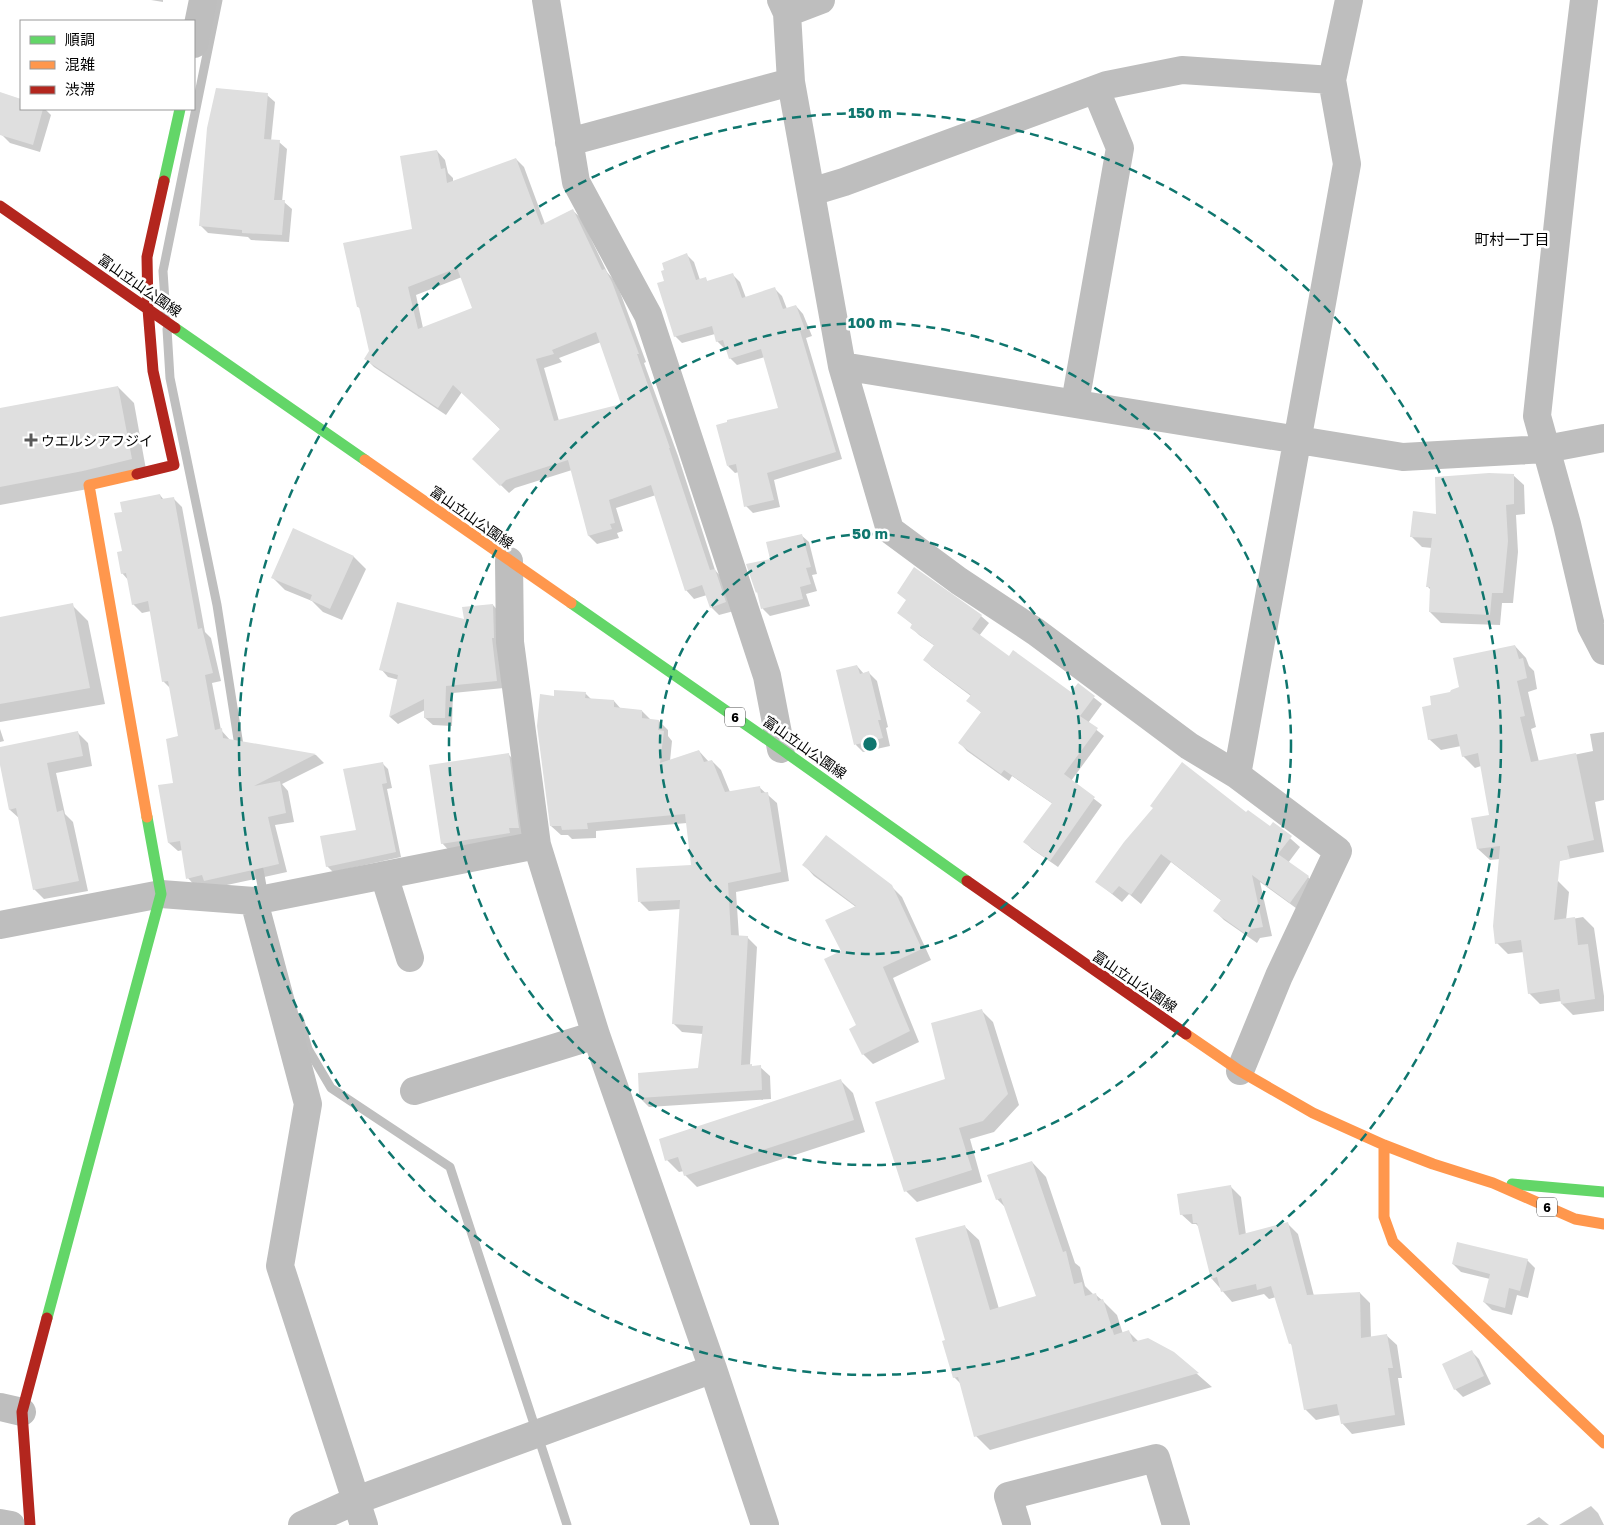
<svg xmlns="http://www.w3.org/2000/svg" width="1604" height="1525" font-family="'Golos Text','Noto Sans JP',sans-serif">
<style>
.shadow{fill:#0003;fill-rule:evenodd}
.lines{fill:none;stroke-linecap:round;stroke-linejoin:round}
.stream{stroke:#bfbfbf;stroke-width:9}
.building{fill:#dfdfdf;fill-rule:evenodd}
.street{stroke:#bebebe;stroke-width:28}
.fast{stroke:#63d668;stroke-width:11}
.slow{stroke:#ff974d;stroke-width:11}
.jam{stroke:#b3261e;stroke-width:11}
.ring{fill:none;stroke:#0f766e;stroke-width:2.5;stroke-dasharray:9 6}
.poi-dot{fill:#595959;stroke:#fff;stroke-width:2}
.labels{text-anchor:middle;dominant-baseline:central;stroke-width:5;stroke-linejoin:round;paint-order:stroke}
.shield{fill:#fff;stroke:#4c4c4c;stroke-width:1}
.shield-label{font-size:12px;font-weight:bold;fill:#000}
.street-label{font-size:14px;fill:#000;stroke:#fff}
.poi-label{font-size:14px;fill:#000;stroke:#fff;text-anchor:start}
.neighbourhood-label{font-size:15px;fill:#000;stroke:#fff}
.centre{fill:#0f766e;stroke:#fff;stroke-width:2.5}
.ring-label{font-size:15px;text-anchor:middle;font-weight:bold;fill:#0f766e;stroke:#fff;stroke-width:5;stroke-linejoin:round;paint-order:stroke}
</style>
<rect width="100%" height="100%" fill="#fff"/>
<path class="shadow" d="M151 0H163V2Z
M0 93 21 100V109H45L51 115 40 152 10 143 2 135 0 128Z
M267 95 275 102 271 141 279 142 287 149 282 202H284L292 209 289 242 251 240 248 237 208 233 200 225Z
M437 151 445 160 448 173 453 178V182L516 159 524 167 545 224 572 210 581 218 607 272 613 279 620 292 646 362 644 363 678 456 715 570 723 579 734 611 719 615 711 607 707 595 694 599 686 590 656 495 616 508 623 531 617 533 619 538 597 544 589 536 572 470 515 488 509 493 474 459 501 430 462 392 446 415 374 367 366 359 371 352 361 309 358 307 413 230ZM462 277 474 309 423 328 416 295ZM601 342 623 405 559 421 544 368 562 362 559 358Z
M687 255 694 262 700 280 705 278 708 282 733 275 740 282 746 298 775 289 782 296 787 309 796 306 803 314 812 336 806 338 842 459 774 480 780 507 753 513 746 506 739 472 735 473 728 466 780 409 765 357 737 365 730 358 727 348H724L717 341 715 334 682 343 675 336 665 281Z
M118 387 134 403 147 475 99 487 0 505V409Z
M1513 475 1524 485 1525 514 1516 515 1518 552 1513 603H1502L1500 625 1441 623 1430 612 1431 590 1428 587 1432 548 1422 547 1411 536 1437 515Z
M160 495 164 500 173 498 182 507 205 632 211 638 221 681 212 683 221 730 230 740 316 755 324 763 282 784 288 791 294 822 275 825 287 872 213 888 209 884 196 887 188 878 183 850 178 851 169 843 180 737 171 689 163 681 151 611 142 613 133 604 129 581 122 573 123 513Z
M294 530 354 557 366 569 342 620 323 612 312 601 285 590 273 578Z
M801 535 809 542 817 574 812 575 817 591 806 594 810 606 770 616 763 609 759 594 772 560Z
M72 605 88 621 105 704 0 722V618Z
M493 605 500 613 504 688 453 693 452 726 433 725 425 718V710L398 724 390 717 399 680 388 677 381 669Z
M899 613 981 616 989 623 979 636 1009 658 1071 694 1078 685 1102 704 1088 723 1104 736 1071 781 1102 805 1058 867 1032 849 1025 842 1053 804 1012 776 1009 781 967 751 960 743 982 713 968 701 971 696 932 667 925 660 935 646 919 635 911 627 913 625Z
M1515 646 1526 658 1529 666 1534 671 1537 689 1528 692 1536 727 1531 729 1539 762 1593 751 1590 734 1604 732V800L1595 802 1604 852 1511 870 1500 859 1490 860 1478 849 1491 816 1481 766 1475 768 1463 756 1461 746 1441 750 1429 739 1433 706 1461 688Z
M857 666 864 674 869 673 877 681 888 727 886 728 890 746 863 752 856 745Z
M585 693 592 700 614 701 621 709 642 711 651 720 659 721 668 730V736L672 741 670 761 699 751 709 762 712 761 721 770 730 792 759 787 777 803 789 881 736 892 739 937H747L757 947 750 1065 754 1067H760L770 1076 771 1099 649 1107 640 1098 700 1069 703 1034 682 1032 673 1023 681 909 649 911 640 902 693 866 687 823 596 831V838L572 839 568 835H561L551 826 555 697Z
M0 729 4 741 0 742Z
M78 733 88 743 92 766 56 773 65 814 73 822 88 891 44 899 34 889 20 819 10 810 0 758V748Z
M509 755 521 767 530 839 454 856 442 843Z
M382 763 388 769 392 788 387 789 401 857 333 872 327 866 357 831Z
M1246 814 1271 828 1274 824 1300 847 1288 863 1308 877 1317 886 1300 911 1260 882 1272 936 1260 938 1257 943 1224 920 1215 911 1222 901 1171 862 1141 904 1129 894 1122 902 1097 882Z
M804 865 891 886 902 897 931 960 893 978 919 1042 873 1064 863 1054 842 952 856 907 814 876Z
M1558 881 1569 892 1566 920 1583 917 1594 928 1604 996V1011L1573 1015 1562 1004V1001L1540 1004 1529 993 1524 952 1508 954 1497 943Z
M982 1011 993 1022 1019 1105 994 1132 970 1139 982 1182 917 1202 906 1191 947 1080Z
M841 1081 853 1093 865 1132 697 1187 685 1175 684 1171 679 1172 667 1160Z
M1032 1162 1046 1177 1075 1263 1080 1267 1085 1286 1094 1295H1096L1103 1301 1117 1315 1123 1334 1129 1332 1139 1342 1173 1353 1212 1387 990 1450 976 1436 961 1384 954 1377 946 1341 964 1226 979 1240 999 1309 1038 1297 1006 1208 997 1199Z
M1230 1186 1241 1197 1246 1235 1288 1224 1298 1234 1314 1296 1360 1293 1370 1303 1371 1338 1386 1335 1397 1345 1402 1378H1398L1405 1425 1352 1434 1342 1423 1340 1415 1316 1420 1305 1409 1293 1346 1290 1343 1276 1297 1269 1299 1264 1294 1232 1302 1212 1279 1200 1228 1196 1224H1192L1181 1214Z
M1527 1260 1535 1268 1528 1298 1517 1295 1512 1315 1492 1310 1484 1302 1490 1279 1461 1272 1453 1264Z
M1472 1352 1479 1359 1491 1384 1463 1397 1455 1389Z
M1591 1506 1598 1513 1604 1525H1559Z
M1539 1517 1549 1525H1526Z"/>
<g class="lines">
<path class="stream" d="M166 316 163 271 218 0
M167 329 170 378 217 605 240 752
M257 859 264 897
M299 1018 308 1049 331 1088 450 1167 567 1525"/>
</g>
<path class="building" d="M216 88 268 93 264 139 280 140 274 200H285L282 235 242 233V230L199 226 207 128Z
M0 92 21 99V109H43L33 145 0 135Z
M437 150 441 169 445 168 447 183 516 158 541 225 573 209 602 270 605 269 612 282 639 354H637L670 448H669L710 570 715 569 726 602 710 608 702 585 685 591 651 485 609 500 615 523 610 524 612 529 588 536 568 460 506 480 500 486 472 459 500 429 453 385 438 408 364 359 369 351 359 307H357L343 243 412 229 400 156ZM457 268 472 308 418 329 408 287ZM596 332 621 404 554 421 536 359 554 354 552 350Z
M687 253 696 280 706 277 707 281 733 273 742 298 775 287 783 309 796 305 805 329 800 331 836 452 767 473 774 500 744 507 736 464 727 466 716 425 727 422V420L778 408 761 349 729 359 723 340 716 342 712 326 674 337 657 283 664 281 661 271 664 270 662 263Z
M118 386 132 459 83 471 0 487V408Z
M1489 473 1514 474V504L1506 505 1508 541 1503 593H1492L1490 615 1429 612 1430 587H1426L1432 538 1410 537 1413 511 1436 514 1435 477Z
M160 494 161 499 174 497 198 629 202 628 213 673 205 675 215 730 222 728 223 738 316 754 254 786 280 781 286 813 268 817 279 864 204 881 202 875 186 879 180 841 168 843 158 785 173 783 166 739 178 736 168 681 162 682 148 601 132 605 126 573 121 574 117 552 122 551 114 513 122 512 120 502Z
M293 528 354 556 330 609 310 600 312 595 271 578Z
M802 534 811 567 806 568 811 584 800 587 803 599 761 609 757 592 756 593 746 564 770 559 766 542Z
M914 567 982 615 972 629 1009 656 1013 650 1071 692 1078 683 1095 696 1080 716 1098 728 1064 774 1095 797 1050 861 1023 842 1052 803 1004 770 1001 774 958 743 981 712 966 701 971 695 923 660 934 645 910 628 912 624 897 613 906 600 897 593Z
M397 602 464 619 462 607 493 604 494 638H492L497 681 446 686 445 718H424V699L389 717 398 675 379 670Z
M73 603 90 688 0 704V617Z
M1515 645 1519 659 1523 658 1527 678 1517 681 1525 716 1520 717 1531 762 1576 753 1594 840 1567 846 1570 859 1560 861 1554 920 1575 917 1578 945 1588 944 1595 999 1561 1004 1559 989 1528 994 1521 940 1495 944 1493 926 1500 846 1477 849 1471 818 1489 815 1478 753 1462 757 1457 734 1428 740 1422 707 1431 705 1430 696 1450 692 1451 690 1459 687 1453 658Z
M857 665 860 674 869 671 881 720H878L883 738 854 745 836 670Z
M554 690 586 692 585 698 614 700V707L642 710V718L659 720 658 730 664 731 660 763 699 750 704 762 712 760 725 792 760 786 761 793 768 792 781 872 728 883 731 935 748 936 741 1065 752 1064V1066L761 1065 762 1090 639 1098 638 1073 698 1068 703 1026 672 1024 680 900 638 902 636 868 691 865 685 814 587 823 588 829 562 830 561 826H550L537 726 540 694 554 696Z
M78 731 83 756 47 763 57 812 63 810 79 881 33 890 16 808 9 810 0 765V747Z
M509 753 519 828H509L510 833 441 844 429 765Z
M383 762 387 783 382 784 396 852 326 867 320 836 356 830 343 769Z
M1182 762 1246 812 1248 810 1270 826 1273 822 1292 836 1278 854 1309 876 1290 903 1252 875 1263 927 1251 929 1247 935 1213 911 1221 900 1161 854 1131 895 1119 886 1112 894 1095 882 1124 842 1153 808 1150 806Z
M826 835 892 885 922 949 883 967 910 1031 862 1055 849 1029 856 1025 824 959 841 951 825 920 856 906 802 865Z
M982 1009 1008 1094 983 1121 959 1128 972 1170 904 1192 875 1102 945 1079 931 1023Z
M841 1079 854 1120 684 1176 678 1157 665 1161 659 1139Z
M1032 1161 1063 1252 1066 1251 1074 1284 1082 1282 1085 1296 1096 1293 1098 1301 1103 1299 1114 1335 1129 1330 1133 1342 1148 1338 1174 1352 1199 1373 974 1437 958 1377 953 1378 942 1341 945 1340 915 1238 965 1225 990 1310 1036 1296 1001 1198 996 1200 987 1175Z
M1231 1185 1239 1235 1288 1222 1307 1295 1360 1292 1361 1338 1387 1334 1393 1368H1388L1395 1415 1341 1424 1337 1404 1304 1410 1291 1343 1289 1344 1271 1286 1257 1290 1256 1284 1221 1292 1217 1277 1211 1279 1197 1223H1193L1192 1214 1180 1215 1177 1194Z
M1457 1242 1528 1259 1520 1291 1509 1288 1505 1308 1483 1302 1490 1274 1452 1264Z
M1472 1350 1484 1376 1454 1390 1442 1364Z"/>
<g class="lines">
<path class="street" d="M546 0 576 182 648 315 767 676 781 749
M781 0 787 13 791 82 842 366 890 530 959 581 1036 632 1189 746 1237 775 1338 851 1279 976 1240 1071
M1584 0 1566 148 1537 416 1567 524 1591 626 1604 651
M787 13 821 0
M194 44 203 0
M569 142 791 82
M811 192 844 182 1107 85 1182 70 1332 80
M842 366 1403 457 1546 449 1604 438
M1075 403 1120 148 1096 90
M509 561 510 642 537 845 596 1035 713 1369 765 1525
M1237 775 1347 164 1332 80 1349 0
M384 875 410 958
M254 901 308 1104 280 1266 364 1525
M0 925 161 894 254 901 537 845
M414 1091 596 1035
M0 1407 22 1412
M0 1523 11 1525
M302 1525 357 1500 713 1369
M1017 1525 1008 1496 1156 1458 1176 1525"/>
<path class="fast" d="M164 181 180 109
M175 328 365 460
M571 603 781 749 967 881
M1512 1184 1604 1192
M47 1318 161 894 147 817"/>
<path class="slow" d="M365 460 571 603
M137 474 89 485 147 817
M1186 1034 1240 1071 1313 1113 1384 1145 1433 1164 1493 1183 1575 1219 1604 1224
M1384 1145V1217L1393 1242 1604 1443"/>
<path class="jam" d="M0 206 175 328
M137 474 174 465 153 371 148 309 147 257 164 181
M967 881 1186 1034
M30 1525 22 1412 47 1318"/>
</g>
<g class="ring">
<circle cx="870" cy="744" r="210"/>
<circle cx="870" cy="744" r="421"/>
<circle cx="870" cy="744" r="631"/>
</g>
<path class="poi-dot" d="M28.5 432.5h5v5h5v5h-5v5h-5v-5h-5v-5h5z"/>
<g class="labels">
<g class="shield">
<rect x="725" y="707.5" width="20" height="19" rx="4"/>
<rect x="1537" y="1197.5" width="20" height="19" rx="4"/>
</g>
<g class="shield-label">
<text x="735" y="717">6</text>
<text x="1547" y="1207">6</text>
</g>
<g class="street-label">
<text transform="translate(140 285) rotate(35)">富山立山公園線</text>
<text transform="translate(472 517) rotate(35)">富山立山公園線</text>
<text transform="translate(805 747) rotate(35)">富山立山公園線</text>
<text transform="translate(1135 981) rotate(34)">富山立山公園線</text>
</g>
<g class="poi-label">
<text x="41" y="440">ウエルシアフジイ</text>
</g>
<g class="neighbourhood-label">
<text x="1512" y="239">町村一丁目</text>
</g>
</g>
<circle cx="870" cy="744" r="8" class="centre"/>
<g class="ring-label">
<text x="870" y="118">150 m</text>
<text x="870" y="328">100 m</text>
<text x="870" y="539">50 m</text>
</g>
<rect x="20" y="20" width="175" height="90" fill="#ffffff" stroke="#999999"/>
<rect x="30" y="36" width="25" height="8" fill="#63d668" stroke="#999999"/>
<text x="65" y="45" font-size="15" fill="#000000">順調</text>
<rect x="30" y="61" width="25" height="8" fill="#ff974d" stroke="#999999"/>
<text x="65" y="70" font-size="15" fill="#000000">混雑</text>
<rect x="30" y="86" width="25" height="8" fill="#b3261e" stroke="#999999"/>
<text x="65" y="95" font-size="15" fill="#000000">渋滞</text>
</svg>
